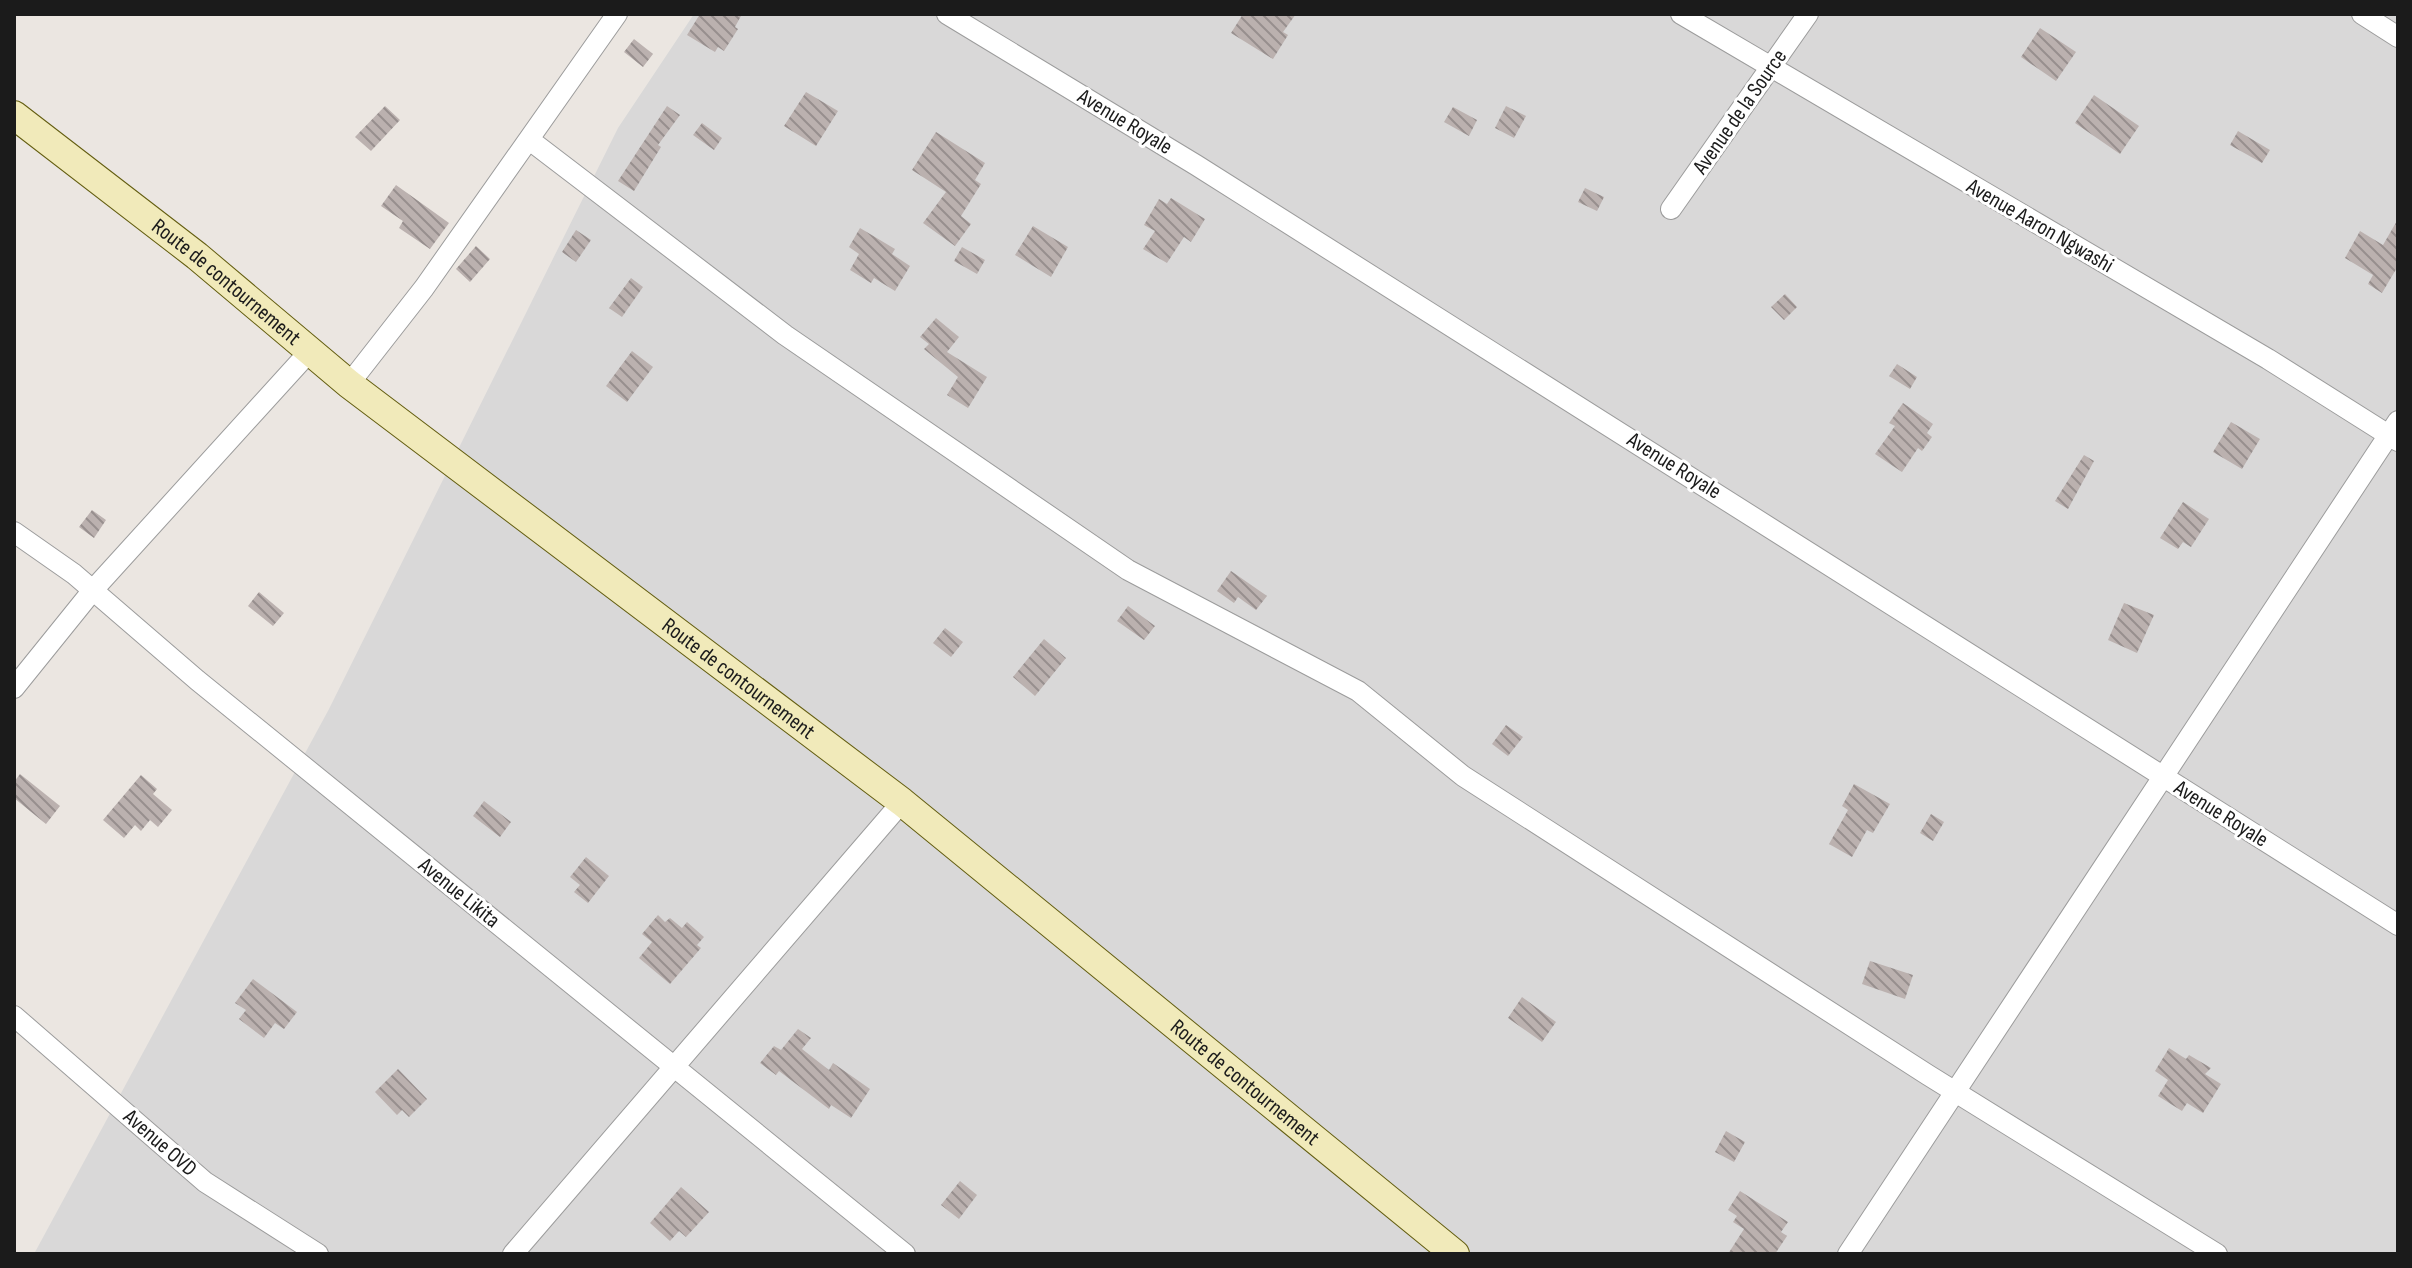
<svg xmlns="http://www.w3.org/2000/svg" width="2412" height="1268" font-family="'Sofia Sans Condensed',sans-serif">
<style>
.residential{fill:#d9d8d8}
.building{fill:url(#building-back-hatch)}
.lines{fill:none;stroke-linecap:round;stroke-linejoin:round}
.street-casing{stroke:#9c9c9c;stroke-width:22}
.secondary-casing{stroke:#635d10;stroke-width:30}
.street{stroke:#fff;stroke-width:20}
.secondary{stroke:#f1eaba;stroke-width:28}
.labels{text-anchor:middle;dominant-baseline:central;stroke-width:6;stroke-linejoin:round;paint-order:stroke}
.street-label{font-size:22px;fill:#1b1b1b;stroke:#fff}
</style>
<defs>
<pattern id="building-back-hatch" width="6" height="6" patternUnits="userSpaceOnUse" patternTransform="scale(2)"><rect width="6" height="6" fill="#bbb1af"/><path d="M-1 5l2 2M0 0l6 6M5-1l2 2" fill="none" stroke="#978f8e"/></pattern>
</defs>
<rect width="100%" height="100%" fill="#ebe6e1"/>
<path class="residential" d="M694 14H2398V1254H34L329 709 618 128Z"/>
<path class="building" d="M700 14H742L735 27 738 29 724 51 718 47 715 52 687 35Z
M1243 14H1296L1283 32 1288 35 1273 59 1231 33Z
M2040 28 2076 52 2056 81 2021 57Z
M634 39 653 54 643 67 624 52Z
M806 92 838 111 816 146 784 126Z
M2094 95 2139 126 2120 154 2075 123Z
M385 106 400 120 371 151 355 137Z
M667 106 680 115 658 145 661 147 634 191 618 181Z
M1506 106 1526 116 1514 138 1495 128Z
M1453 107 1477 120 1469 136 1444 122Z
M702 123 722 138 714 150 693 135Z
M2238 131 2270 150 2262 163 2230 145Z
M936 132 985 163 975 180 981 184 961 216 971 224 955 246 923 223 946 192 912 170Z
M396 185 449 223 430 249 399 228 403 221 381 206Z
M1585 188 1604 197 1597 211 1578 202Z
M1171 198 1205 219 1191 242 1184 237 1167 263 1143 249 1155 231 1144 225 1159 199 1167 204Z
M2398 219V266L2382 293 2368 284 2373 275 2345 258 2360 231 2383 245Z
M1033 226 1068 247 1051 277 1015 255Z
M860 228 895 249 892 254 910 266 895 291 874 278 871 283 850 270 859 254 849 247Z
M576 230 591 240 576 262 562 252Z
M476 246 490 259 470 282 456 269Z
M962 247 985 260 977 274 954 261Z
M631 278 643 287 622 317 609 308Z
M1785 294 1797 307 1784 320 1771 307Z
M936 318 959 337 947 352 987 377 968 408 947 395 958 377 924 349 929 344 920 337Z
M632 351 653 367 627 402 606 386Z
M1897 364 1917 377 1910 389 1889 376Z
M1903 403 1933 424 1927 433 1932 437 1922 451 1918 448 1902 472 1875 454 1895 426 1889 423Z
M2231 422 2260 439 2242 469 2213 452Z
M2084 455 2094 461 2068 509 2055 501Z
M2183 502 2209 519 2191 547 2183 542 2178 549 2160 538Z
M92 510 106 520 94 538 79 527Z
M1231 571 1267 596 1256 610 1238 597 1234 603 1217 591Z
M259 592 284 613 273 626 248 606Z
M2124 603 2154 615 2137 653 2108 640Z
M1128 606 1155 626 1144 640 1117 621Z
M945 628 963 642 951 657 933 643Z
M1044 639 1066 658 1035 696 1013 677Z
M1506 725 1523 737 1508 756 1492 744Z
M20 774 60 806 46 824 14 798V782Z
M141 775 157 789 153 794 172 810 158 827 150 820 141 831 135 825 124 838 103 820Z
M1854 784 1890 804 1873 833 1867 830 1852 857 1829 844 1848 810 1842 806Z
M484 801 511 822 500 837 473 816Z
M1931 814 1944 822 1933 841 1920 833Z
M586 857 609 876 588 903 574 892 580 885 570 877Z
M658 915 665 922 670 918 682 928 687 922 704 937 697 945 701 948 670 984 639 958 652 942 642 934Z
M1870 961 1913 975 1905 999 1862 984Z
M253 979 297 1012 284 1029 275 1023 264 1038 239 1019 246 1010 235 1003Z
M1522 997 1556 1022 1542 1042 1508 1018Z
M798 1029 811 1038 802 1049 829 1070 833 1063 870 1089 851 1118 831 1105 829 1109 779 1071 776 1075 760 1063 774 1046 781 1050Z
M2169 1048 2186 1059 2189 1055 2211 1068 2205 1074 2221 1084 2203 1113 2187 1103 2182 1111 2158 1096 2168 1080 2155 1071Z
M398 1069 427 1099 409 1117 402 1110 397 1115 375 1092Z
M1726 1131 1745 1142 1734 1162 1715 1152Z
M960 1181 977 1195 959 1219 941 1205Z
M681 1187 709 1212 686 1237 679 1231 670 1241 650 1223Z
M1740 1191 1788 1222 1781 1232 1787 1236 1775 1254H1728L1744 1229 1733 1222 1737 1216 1728 1210Z"/>
<g class="lines">
<g class="street-casing">
<path id="street" d="M947 14 1196 165 2398 925
M1681 14 2268 359 2398 441
M2362 14 2398 37
M531 141 785 335 1128 570 1358 691 1463 776 1928 1075 2217 1254
M1671 209 1808 14
M349 384 424 288 617 14
M14 532 74 574 197 680 905 1254
M14 688 93 590 310 351
M14 1016 205 1182 318 1254
M513 1254 902 802
M1848 1254 2398 421"/>
</g>
<g class="secondary-casing">
<g id="secondary">
<path id="s1" d="M14 115 197 256 349 384 902 802 1455 1254"/>
</g>
</g>
<use href="#street" class="street"/>
<use href="#secondary" class="secondary"/>
</g>
<g class="labels">
<g class="street-label">
<text transform="translate(1740 112) rotate(-55)">Avenue de la Source</text>
<text transform="translate(1125 122) rotate(31)">Avenue Royale</text>
<text transform="translate(2040 226) rotate(30)">Avenue Aaron Ngwashi</text>
<text stroke="none"><textPath href="#s1" startOffset="270">Route de contournement</textPath></text>
<text transform="translate(1674 466) rotate(32)">Avenue Royale</text>
<text stroke="none"><textPath href="#s1" startOffset="918">Route de contournement</textPath></text>
<text transform="translate(2221 814) rotate(32)">Avenue Royale</text>
<text transform="translate(459 893) rotate(39)">Avenue Likita</text>
<text stroke="none"><textPath href="#s1" startOffset="1566">Route de contournement</textPath></text>
<text transform="translate(160 1143) rotate(41)">Avenue OVD</text>
</g>
</g>
<rect width="2412" height="1268" fill="none" stroke="#1b1b1b" stroke-width="32"/>
</svg>
